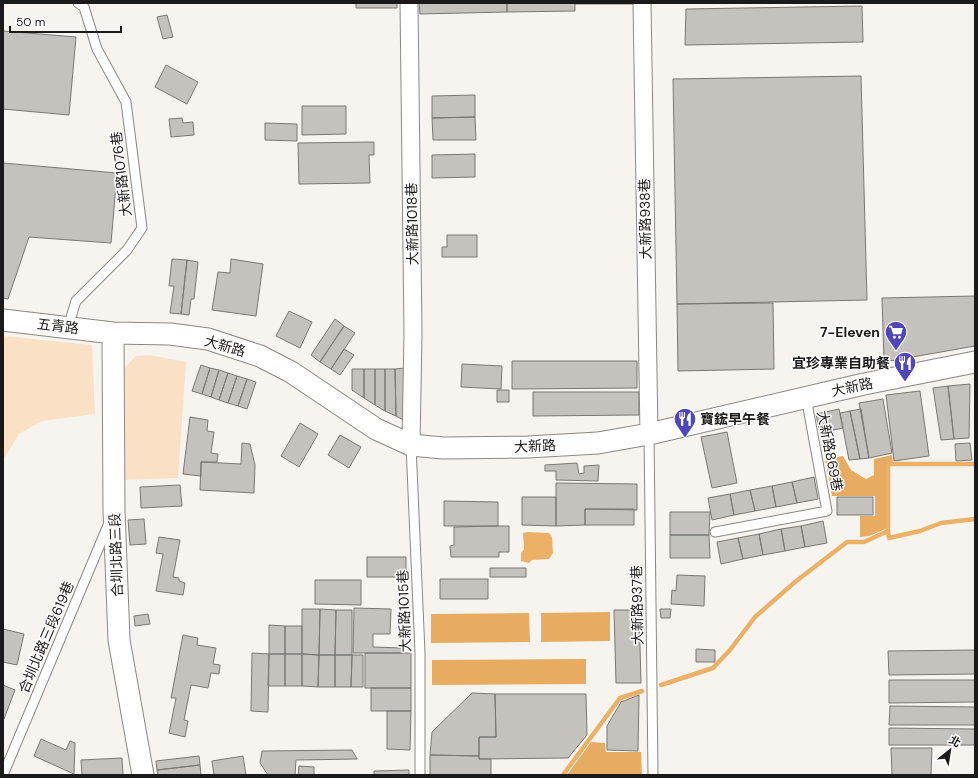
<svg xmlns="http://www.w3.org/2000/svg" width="978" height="778" font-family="'DM Sans','Noto Sans TC',sans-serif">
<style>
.green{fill:#fae1c6}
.forest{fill:#e7ac61}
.water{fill:#ecb166}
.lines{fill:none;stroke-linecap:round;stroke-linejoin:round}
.stream{stroke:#ecb166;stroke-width:4.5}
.building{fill:#c5c1bd;stroke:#7b7874}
.service-casing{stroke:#8b8884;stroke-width:11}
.minor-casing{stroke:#8b8884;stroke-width:19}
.tertiary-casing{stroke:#8b8884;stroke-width:23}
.service{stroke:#fff;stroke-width:9}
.minor{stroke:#fff;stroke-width:17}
.tertiary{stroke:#fff;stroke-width:21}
.labels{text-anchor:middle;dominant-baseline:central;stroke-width:3;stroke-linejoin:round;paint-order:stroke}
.street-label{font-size:14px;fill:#1b1a18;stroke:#fff}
.poi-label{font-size:14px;font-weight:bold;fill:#1b1a18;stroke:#fff;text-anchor:end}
</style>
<rect width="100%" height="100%" fill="#f7f4ef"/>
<path class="green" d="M3 336 92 345 95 414 42 421 19 434 3 460Z
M150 355 186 362 178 478 123 480 124 368 136 356Z"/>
<path class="forest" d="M892 455 893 463H886V529L869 536 860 537V516H875V496H832L825 459 843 456 851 470 866 479 874 475V459Z
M610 612V641L541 642V613Z
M529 613 530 642 431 643V614Z
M586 659V684L432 685V660Z
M591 742 605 743 606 752H641L642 775H567Z"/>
<path class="water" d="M527 532 549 533 552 537 553 553 549 559 532 560 529 563 521 561V553L524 549 523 533Z"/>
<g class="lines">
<path class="stream" d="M888 531 889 538 920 531 941 523 975 519
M661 685 713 668 730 650 755 617 795 582 847 542H864L888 531V464H975
M563 775 620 698 642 691"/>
</g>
<path class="building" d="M356 3H397V8H356Z
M419 3H507V12L420 14Z
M507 3H575V11L507 12Z
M575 3H635V4H575Z
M862 6 863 42 685 45 686 9Z
M167 15 173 37 163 39 157 17Z
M3 31 76 37 69 115 3 109Z
M166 65 198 82 187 104 155 87Z
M861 76 867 300 677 304 673 79Z
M475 95V117L432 118V96Z
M302 106H346V134L302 135Z
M475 117 476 140H433L432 118Z
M182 118 183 123 193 122 194 135 171 137 169 119Z
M265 123 297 124V141L265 140Z
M374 142V155H369L370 183 299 184 298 143Z
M475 154V177L432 178V155Z
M3 163 117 173 111 243 29 237 8 299 3 298Z
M447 235H477V257H442V247H447Z
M172 259 187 260 181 314 170 313 174 286H169Z
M231 259 263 264 256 316 212 310 218 272 230 273Z
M187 260 198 262 194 299H191L189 315 181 314Z
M975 296V346L884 362 882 298Z
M773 303 774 369 678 371 677 304Z
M289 311 312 322 300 348 276 336Z
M335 319 344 326 320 362 311 355Z
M344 326 355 333 331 369 320 362Z
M344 349 354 355 340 375 331 369Z
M512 361H637V388L512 389Z
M462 364 502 366 501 389 461 387Z
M201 365 210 368 202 394 192 391Z
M210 368 219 370 211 397 202 394Z
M405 368 407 422 396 416 395 369Z
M352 369H364V398L352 390Z
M364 369H375V405L364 398Z
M375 369H385V411L375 405Z
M385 369H395L396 416 385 411Z
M219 370 228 373 219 400 211 397Z
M228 373 237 376 228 403 219 400Z
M237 376 247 379 238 406 228 403Z
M247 379 256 382 247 409 238 406Z
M970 384 969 438 954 439 948 386Z
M948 386 954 439 941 440 933 388Z
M497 390H509V402H497Z
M920 391 929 456 894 461 886 395Z
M533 392H639V415L533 416Z
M883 399 892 453 869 458 859 403Z
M839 409 843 428 820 433 816 414Z
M861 409 869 458 860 459 850 411Z
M850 411 860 459 849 460 840 413Z
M190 417 208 420 207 431 214 432 211 453 218 454 217 462H201V476L183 474Z
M300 423 318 434 299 467 281 456Z
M727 432 737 483 712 488 701 437Z
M340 435 361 447 349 468 328 455Z
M242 443 250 444 255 465 254 493 200 490 201 462 241 464Z
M970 443 972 460 956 461 955 444Z
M577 463 579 474 584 473V466L599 465 598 481 556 480V471H545V465Z
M814 477 818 499 797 503 792 482Z
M792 482 797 503 776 507 772 486Z
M556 483 637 484V510L585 509V525L556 526Z
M180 485 182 506 141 508 140 487Z
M772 486 776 507 755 511 750 490Z
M750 490 755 511 734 515 730 494Z
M730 494 734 515 712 520 708 498Z
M522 497H556V526L522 525Z
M837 497H873V515H837Z
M444 501 498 502V526H444Z
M585 509H634V525H585Z
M670 512H710L709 535H670Z
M144 519 146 544 130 545 128 520Z
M823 521 827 543 805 547 801 526Z
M498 526H509V552H499V557H451L450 546 454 545V527Z
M801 526 805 547 785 551 781 529Z
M781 529 785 551 763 555 759 534Z
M759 534 763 555 743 559 738 538Z
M670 535H709L710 558H670Z
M159 537 180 540 173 577 179 578V581L185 583 183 595 156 591 163 554 156 553Z
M738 538 743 559 721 564 717 542Z
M367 557H406V577H367Z
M490 568H526V577H490Z
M677 575 705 576 704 606 671 604 672 590 676 591Z
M440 579H488V599H440Z
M315 580H361V605L315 604Z
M354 608 391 609 390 634H373V647L403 648V653H353Z
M302 609H320L319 655 302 654Z
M320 609 336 610 335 655H319Z
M660 609H671L670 618H661Z
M336 610H352V655H335Z
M614 610H639L641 683H616Z
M148 614 150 624 135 626 134 616Z
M269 625 285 626V654H269Z
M285 626H302V654H285Z
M3 629 24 634 17 665 3 662Z
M183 635 198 638 197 645 216 648 213 664 220 665 219 674 211 673 208 688 191 685 184 720 188 721 185 737 169 733 176 698H171Z
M696 649 715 650V662H696Z
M975 650V674L889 675 888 651Z
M252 653 269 654 268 712 251 711Z
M365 653H411V688H365Z
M269 654H285V686H268Z
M285 654H302V686H285Z
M302 654 319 655 318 687 302 686Z
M319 655H335V687H318Z
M335 655H352L351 687H335Z
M352 655H363V687H351Z
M889 680H975V702L889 703Z
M3 685 15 690 4 719H3Z
M371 688H411V711H371Z
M472 693 495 694 496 737H479V756L430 755 432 732Z
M495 694H586L587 735 568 758 479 759V737H496Z
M639 695 638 751 607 750V726L621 702Z
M890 706 975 707V725H889Z
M387 711H411L410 750 387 749Z
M889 728 975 729V745H889Z
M41 739 66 750 70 741 75 743 74 774 34 756Z
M891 748H932L931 775H892Z
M352 750 357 759 296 760 295 775H268L260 763 262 751Z
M430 755 479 756V759H491V775H430Z
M199 756 200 765 157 770 156 761Z
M243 756 246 775H214L212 761Z
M122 758 123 775H82L81 760Z
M200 765 201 775H158L157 770Z
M299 766 314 767V775H298Z
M409 770V775H374V771Z"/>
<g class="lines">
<g class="service-casing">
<path id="service" d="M68 327 76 301 127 250 142 228 126 102 97 49 84 7 78 3
M649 434 653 775
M411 445 420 653V775
M715 532 827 511 806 397
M3 775 109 523"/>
</g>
<g class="minor-casing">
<path id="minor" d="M409 3 413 333 411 445
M642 3 649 434"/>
</g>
<g class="tertiary-casing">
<path id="tertiary" d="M3 320 113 333 170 334 208 339 260 356 291 372 376 429 411 445 443 448 528 447 598 443 649 434 864 384 975 362
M113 333 114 511 119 640 143 775"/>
</g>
<use href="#service" class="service"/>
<use href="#minor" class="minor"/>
<use href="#tertiary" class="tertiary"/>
</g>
<defs>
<g id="supermarket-pin" transform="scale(1.15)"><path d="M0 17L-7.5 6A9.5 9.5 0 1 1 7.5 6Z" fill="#4f45bc" stroke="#fff"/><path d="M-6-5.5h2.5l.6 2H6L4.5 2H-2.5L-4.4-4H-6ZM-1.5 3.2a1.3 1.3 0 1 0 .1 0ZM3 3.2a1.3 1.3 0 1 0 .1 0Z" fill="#fff"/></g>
<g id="restaurant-pin" transform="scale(1.15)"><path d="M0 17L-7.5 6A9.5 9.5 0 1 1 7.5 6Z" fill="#4f45bc" stroke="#fff"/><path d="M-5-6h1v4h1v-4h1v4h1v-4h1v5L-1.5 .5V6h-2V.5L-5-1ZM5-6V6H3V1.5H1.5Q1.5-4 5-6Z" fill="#fff"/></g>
</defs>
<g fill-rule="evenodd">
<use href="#supermarket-pin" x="896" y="332"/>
<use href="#restaurant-pin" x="905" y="363"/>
<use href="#restaurant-pin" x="685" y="419"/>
</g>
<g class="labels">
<g class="street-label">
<text transform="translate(121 174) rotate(-97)">大新路1076巷</text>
<text transform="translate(645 219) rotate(-91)">大新路938巷</text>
<text transform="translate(412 224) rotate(-91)">大新路1018巷</text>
<text transform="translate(58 326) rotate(7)">五青路</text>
<text transform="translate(225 346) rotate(16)">大新路</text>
<text transform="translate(852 387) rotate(-12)">大新路</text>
<text transform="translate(535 446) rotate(-3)">大新路</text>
<text transform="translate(830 451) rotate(79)">大新路869巷</text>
<text transform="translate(116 555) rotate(-92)">合圳北路三段</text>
<text transform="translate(637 605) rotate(-91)">大新路937巷</text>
<text transform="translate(404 611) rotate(-92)">大新路1015巷</text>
<text transform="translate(46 637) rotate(-67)">合圳北路三段619巷</text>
</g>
<g class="poi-label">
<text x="880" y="332">7-Eleven</text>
<text x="890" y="363">宜珍專業自助餐</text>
<text x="700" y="419" text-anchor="start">寶鋐早午餐</text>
</g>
</g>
<rect width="978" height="778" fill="none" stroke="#1b1a18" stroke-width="8"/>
<g transform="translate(950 750) rotate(30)" stroke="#ffffff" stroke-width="3" paint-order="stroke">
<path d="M0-3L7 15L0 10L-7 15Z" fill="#1b1a18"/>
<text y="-6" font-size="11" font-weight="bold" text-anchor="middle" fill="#1b1a18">北</text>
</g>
<path d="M10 26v6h111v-6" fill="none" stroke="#1b1a18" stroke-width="2"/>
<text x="16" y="26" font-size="12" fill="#1b1a18" stroke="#ffffff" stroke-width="3" paint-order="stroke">50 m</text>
</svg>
